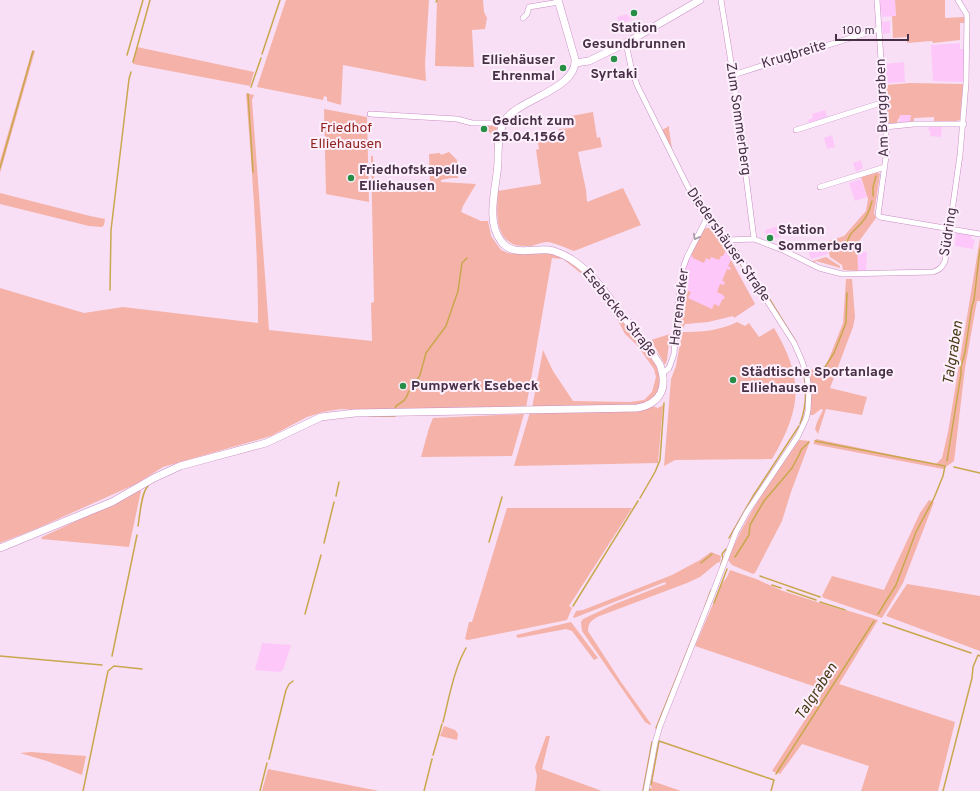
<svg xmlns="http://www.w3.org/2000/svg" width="980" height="791" font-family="Overpass,sans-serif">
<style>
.built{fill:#fec7fa}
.green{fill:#f5b2a8}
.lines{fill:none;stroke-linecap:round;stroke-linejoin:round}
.stream{stroke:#c9a74e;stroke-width:1.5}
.street-casing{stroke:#c98ec5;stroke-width:6}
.secondary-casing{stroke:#c98ec5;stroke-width:8}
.street{stroke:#fff;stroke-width:5}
.secondary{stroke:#fff;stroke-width:7}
.oneway{stroke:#a397a2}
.poi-dot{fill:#278e45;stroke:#fdf0fc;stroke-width:1.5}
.labels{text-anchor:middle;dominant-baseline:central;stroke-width:4;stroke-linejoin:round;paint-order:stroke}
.poi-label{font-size:14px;font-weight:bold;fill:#472f46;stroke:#fdf0fc;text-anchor:start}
.street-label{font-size:14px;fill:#472f46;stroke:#fdf0fc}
.park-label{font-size:14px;fill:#90231c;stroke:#fdf0fc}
.water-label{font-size:15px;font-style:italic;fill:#483a14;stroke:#fdf0fc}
</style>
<rect width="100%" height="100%" fill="#f8dff5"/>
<path class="built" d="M880 0H895L896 16 882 17Z
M627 14 631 20 619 24 617 17Z
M890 21V33L883 34 882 22Z
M960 43V49H964L963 82 933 81 931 45Z
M904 62 905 82 886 83 884 64Z
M825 110 827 117 809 123 808 120 813 118 812 114Z
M900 115H911L910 122H899Z
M929 127H942L941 137 930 136V131L928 130Z
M832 135 835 147 827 149 824 138Z
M861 160 863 168 856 172 853 163Z
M861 179 867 197 855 201 849 183Z
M778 226 782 236 768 240 765 230Z
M956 232 972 235 971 239 975 240 973 249 955 246Z
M824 242 828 254 811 259 808 251 811 250 810 246Z
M726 250 755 304 734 318 733 316 708 322 685 324 683 328H679V311L685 269 691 254 695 259 723 256Z
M862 252H867V254L866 271H858L857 253H862Z
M262 643 291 645 283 670 280 672 255 670Z"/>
<path class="green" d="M286 0H429L425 64 426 81 343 65 341 105 327 101V97L324 96 323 100 257 87Z
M437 0H483L484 12 487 18 485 29 472 30 474 67 435 66Z
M895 0H945V18L964 17V23H960V40L933 43 932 41 907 43V37L893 38 892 16H896Z
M137 47 254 72 250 86 133 64Z
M32 51H35L0 173V161Z
M910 83 963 84 960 120 956 121H934V117L914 118V121L910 122 911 115H900L899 119H898L897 123H888L886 85Z
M246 93 254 95 252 100 269 330 372 341 371 303 374 302 371 156H373L374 182H430L429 154 440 153 441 155 449 152 457 160 458 178H451L441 180V182L476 184 463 206 461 212 481 221H488L491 236 501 250 508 253 515 254 552 253 560 256 585 272 654 359C665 381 664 393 642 405L532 408 543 350 553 371 573 401 630 402 644 400 652 392 656 377 654 369 637 345 625 334 616 317 583 275 563 259 552 258 526 408 378 411 341 409 323 412 307 417 271 436 163 467 136 484 38 528 0 543V288L84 313 123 307 258 323C258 246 252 170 246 93Z
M324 109 367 117 369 202 326 194Z
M593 112 597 138 600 137 602 147 578 152 586 190 587 202 623 188 641 225 574 251C568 249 553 242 547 242 540 242 534 247 526 246 521 246 515 246 511 243 494 234 497 207 498 191L541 184 536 150 539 149 538 142 559 139V129L573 128 571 116Z
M485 125H495L497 128 495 146C494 139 492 131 484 129V126Z
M669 126V129L672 149 662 130Z
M877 172 879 173 880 174 874 213 876 218 857 244 858 271 843 270 842 265 830 257 826 242 844 236 866 211 868 199 861 177Z
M0 193 90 216 105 219 104 225 102 227 89 226 0 204Z
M707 228H710L724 245 726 250 723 256H721L719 260 711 257 710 260 706 258 704 263 693 258 691 254 704 229Z
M980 238V301H977L965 368 954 461 943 469 813 444 816 439 936 464 942 458 948 432Z
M826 257 840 266V268L816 261 814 264 810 262Z
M731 260 755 304 734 318 733 316 708 322 685 324 683 328H679L678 325 682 289 691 292 688 298 712 309 714 304 719 306 722 300 725 298 723 295 717 292 720 284 724 285 725 282 722 281 727 269 730 270 731 268 728 266Z
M846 279H852L855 317 853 327 830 388 867 397 862 415 826 409 818 434 815 429 817 422 823 410 821 409 813 415H809L807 371 826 366 843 323Z
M737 322 745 326 749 323 759 337 774 328C804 379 802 408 772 459L675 460 664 466 671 379 676 366 682 332C700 332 720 331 737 322Z
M670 334 667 360 665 365 651 340Z
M663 405 658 463 514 466 530 412 652 406 658 408Z
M524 414 512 456 421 457 429 428 433 418Z
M799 440 810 441 791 492 782 521 755 573 753 574 732 565 728 560C745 515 772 480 799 440Z
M139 490 141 491 129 547 41 539 42 537 89 515Z
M929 500 934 502 903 583 882 618 824 598 822 596 832 576 884 590 920 513Z
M507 508H632L569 606 572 608 567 620 468 640 465 639 469 622H472C484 584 495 546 507 508Z
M711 552 721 556 720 562 717 563 700 577 687 583 597 617C591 621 588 623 588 631L621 682 651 724 650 725 645 722 582 631 581 622 583 619 615 604 666 584 665 582 574 618 573 617 576 611 583 610 672 575 700 560Z
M730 570 756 579 783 591 845 611 846 610 878 620 839 684 955 722 938 791H861L869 766 802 744 780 774 772 771 823 692 819 688 695 646 721 585 727 577Z
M907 584 980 596V651L886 616Z
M571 622 598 658 594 660 572 631 566 629 518 638 516 635Z
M444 726 455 730 458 734 457 740 440 736Z
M546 736H550L542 769 602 791H535L537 776 535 767Z
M31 752 86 756 82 775 47 761 20 753Z
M268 769 379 791H262Z
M652 781 681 791H651Z"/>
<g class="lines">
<path class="stream" d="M436 2 437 0
M262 54 280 0
M127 55 143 0
M133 62 150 0
M251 87 261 58
M248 94 253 172
M0 168 33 51
M873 196V187L876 176
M847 244C848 233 856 230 863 221 868 215 870 209 872 201
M732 251 744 269
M748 275 756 289
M762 287 796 342
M110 290 111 230 129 79 131 72
M825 367 834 353 846 323 847 293
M415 383 420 375 426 353 446 326 458 291 462 263 467 258
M395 409 396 406C404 401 406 400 409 391
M369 416H395
M800 424C806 408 807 392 804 375
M815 441 945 466 943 476 934 498 916 532 896 585 878 614
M947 461 961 374V367L965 352 972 306 974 300 980 249
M954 467 980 473
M336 496 339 482
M640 498 655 472 660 460 664 403
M138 526C140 515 141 493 148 486
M729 538 753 496 799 426
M489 542 502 497
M324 543 334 502
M735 557 749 535 750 525 764 501 792 468 799 455 801 450 809 442
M701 563 712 554
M721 564 723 558 722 554 726 549
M760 576 820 597
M772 585 781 588
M787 590 816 600
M820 602 845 610
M714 603 727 569
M573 606 638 501
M704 609 711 590
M305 614 321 555
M883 623 971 653
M0 656 102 665
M112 656 137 535
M443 722C449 698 454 669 466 648
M656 728 703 612
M433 755 442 724
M269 759 286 690 289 684 293 681
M776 774 874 621
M651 785 659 741 774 780 771 791
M83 791 108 671 114 666 142 669
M260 791 267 763
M424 791 432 759
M643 791 652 742
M650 791V789
M943 791 972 678 973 667 978 655 980 656"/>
<g class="street-casing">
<path id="street" d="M721 0 733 75 754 239
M877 0 887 149 878 215 880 217 980 234
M523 18 527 14 529 7 559 2
M626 43 631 67 637 85 696 203 707 218 720 234 727 240 734 249 794 343 802 361 807 377 809 389 808 411 806 419 798 436 747 512 736 532 712 595 660 726 655 743 646 791
M733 75 879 29
M370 114 457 119 472 123H494L503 125
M885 127 914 124H964
M796 130 884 102
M820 187 885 167
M727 240 754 239 785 251 819 268 842 274 933 272C939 270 942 268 945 261L960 155 966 83 967 15 958 0
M663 373 669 368 674 354 677 310 683 268 687 257 707 218"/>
</g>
<g class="secondary-casing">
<path id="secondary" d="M575 63 589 61 626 43 700 0
M0 548 112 502 154 478 180 466 266 443 321 417 355 413 637 408C661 404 668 387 660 365 649 347 635 331 622 315 607 295 593 273 571 259 564 255 557 251 549 250 533 248 512 257 501 241 485 220 497 186 498 162 498 148 498 132 505 120 519 99 578 89 575 59L558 0"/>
</g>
<use href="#street" class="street"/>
<use href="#secondary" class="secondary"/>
</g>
<defs><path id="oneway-chevron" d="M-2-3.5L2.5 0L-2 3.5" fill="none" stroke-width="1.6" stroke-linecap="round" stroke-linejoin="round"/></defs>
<use class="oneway" href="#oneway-chevron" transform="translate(696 237) rotate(116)"/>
<g class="poi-dot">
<circle cx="634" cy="13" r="4"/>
<circle cx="614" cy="59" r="4"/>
<circle cx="563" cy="68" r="4"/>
<circle cx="484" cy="129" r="4"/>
<circle cx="351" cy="178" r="4"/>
<circle cx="770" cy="238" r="4"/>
<circle cx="733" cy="380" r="4"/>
<circle cx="403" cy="386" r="4"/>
</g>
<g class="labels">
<g class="poi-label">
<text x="634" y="28" text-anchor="middle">Station<tspan x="634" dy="16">Gesundbrunnen</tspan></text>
<text x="555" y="60" text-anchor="end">Elliehäuser<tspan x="555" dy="16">Ehrenmal</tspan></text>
<text x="614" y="74" text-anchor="middle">Syrtaki</text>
<text x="492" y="121">Gedicht zum<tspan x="492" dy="16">25.04.1566</tspan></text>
<text x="359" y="170">Friedhofskapelle<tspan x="359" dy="16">Elliehausen</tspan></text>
<text x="778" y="230">Station<tspan x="778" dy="16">Sommerberg</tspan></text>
<text x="741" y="372">Städtische Sportanlage<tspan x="741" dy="16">Elliehausen</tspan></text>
<text x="411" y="386">Pumpwerk Esebeck</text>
</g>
<g class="street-label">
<text transform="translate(794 55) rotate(-17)">Krugbreite</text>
<text transform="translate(883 108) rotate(-92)">Am Burggraben</text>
<text transform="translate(738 119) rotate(82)">Zum Sommerberg</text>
<text transform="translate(949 232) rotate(-81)">Südring</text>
<text transform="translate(728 245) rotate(55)">Diedershäuser Straße</text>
<text transform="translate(680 307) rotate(-83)">Harrenacker</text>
<text transform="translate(619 313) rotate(51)">Esebecker Straße</text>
</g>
<g class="park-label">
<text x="346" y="128">Friedhof<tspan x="346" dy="16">Elliehausen</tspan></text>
</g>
<g class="water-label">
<text transform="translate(954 353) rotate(-81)">Talgraben</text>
<text transform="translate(817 692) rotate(-57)">Talgraben</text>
</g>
</g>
<path d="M836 34v6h72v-6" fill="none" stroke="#472f46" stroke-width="2"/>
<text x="842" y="34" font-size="12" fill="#472f46" stroke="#fdf0fc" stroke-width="3" paint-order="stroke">100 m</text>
</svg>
